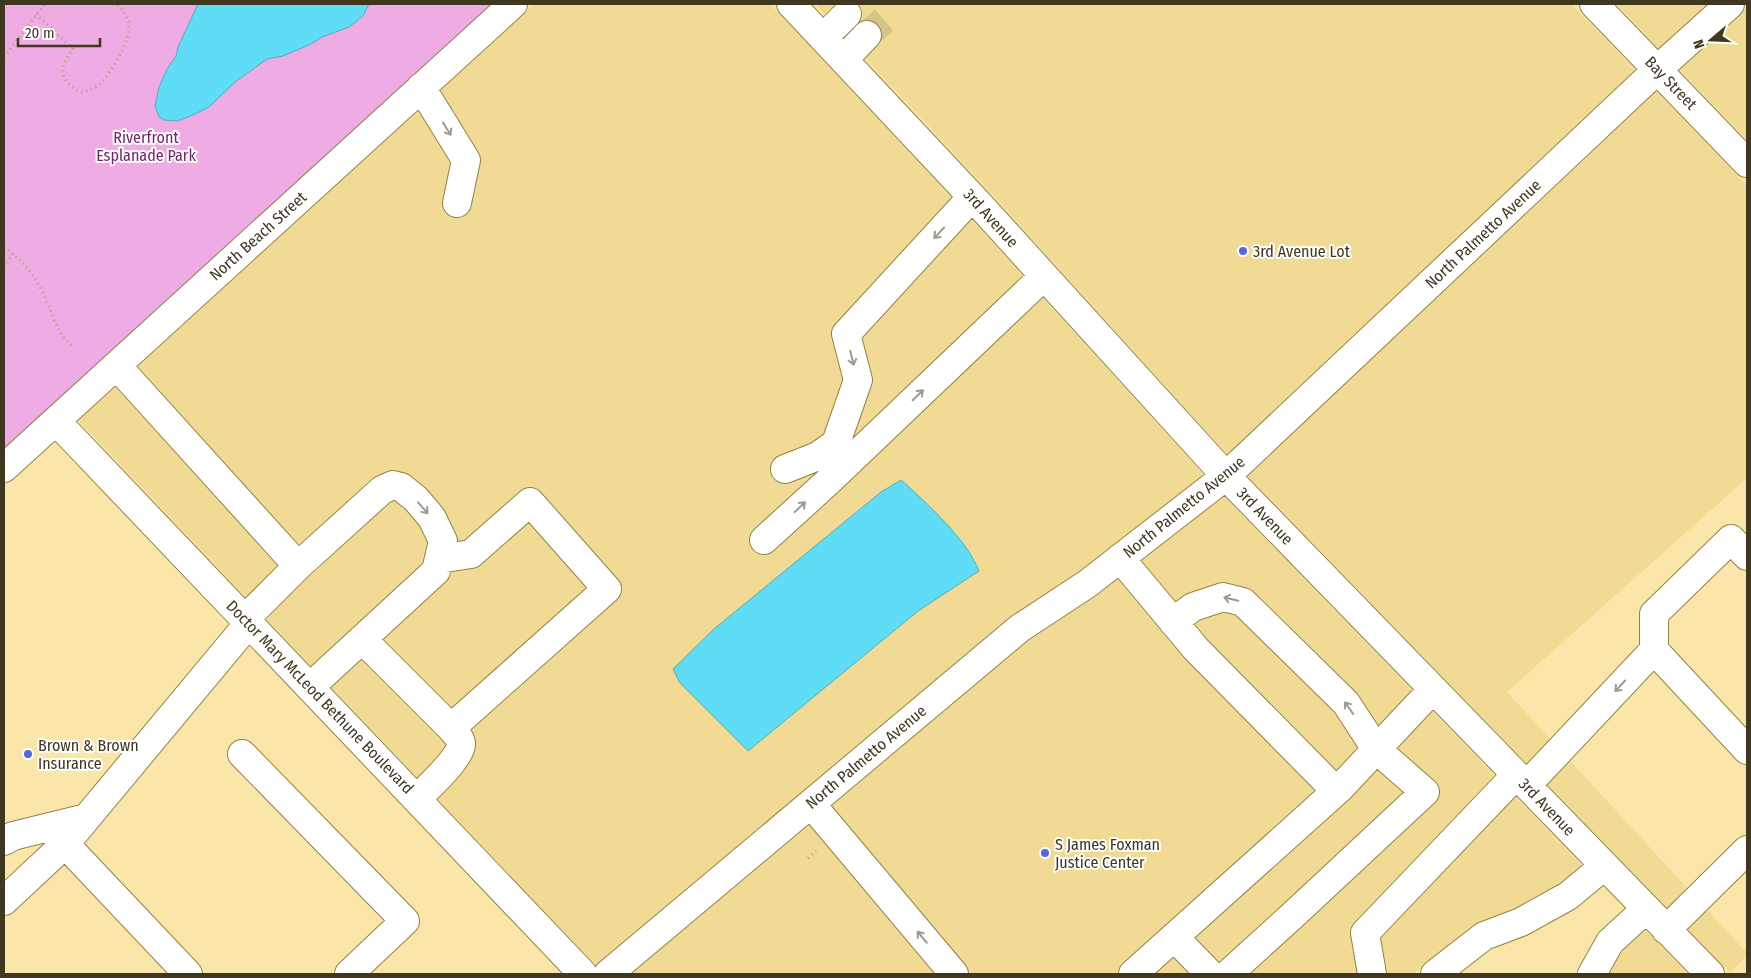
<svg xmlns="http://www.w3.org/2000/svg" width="1751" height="978" font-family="'Fira Sans Condensed',sans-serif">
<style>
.built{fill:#f1db94;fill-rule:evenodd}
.green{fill:#efabe3}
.water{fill:#60ddf6;stroke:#56abb5}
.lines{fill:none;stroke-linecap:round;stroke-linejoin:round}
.minor-tunnel{stroke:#d5c38c;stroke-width:28;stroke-dasharray:28 14;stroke-linecap:butt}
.minor-casing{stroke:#948246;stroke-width:30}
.path{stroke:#b0a171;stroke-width:3;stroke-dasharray:1 4;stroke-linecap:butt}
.minor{stroke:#fff;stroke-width:28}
.oneway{stroke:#9f9b8e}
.poi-dot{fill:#5668de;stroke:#fff;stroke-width:2}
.labels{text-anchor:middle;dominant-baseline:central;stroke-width:4;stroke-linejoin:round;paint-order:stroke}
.street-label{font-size:16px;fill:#3f371e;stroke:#fff}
.park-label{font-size:16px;fill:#75226c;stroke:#fff}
.poi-label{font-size:16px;fill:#3f371e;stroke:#fff;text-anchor:start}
</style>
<rect width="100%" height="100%" fill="#fae6a8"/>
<path class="built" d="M534 4H770L964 211 1204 475 1077 573 1010 618 596 966 78 420ZM901 480 928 504 975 558 979 570 918 611 748 751 680 683 673 670 714 629 881 492Z
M815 4H1571L1635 70 1228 455 990 192Z
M1617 4H1708L1659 49Z
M1747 7V140L1679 69Z
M1656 91 1747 186V478L1507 692 1744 950 1747 947V956L1730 973 1248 476Z
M1224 496 1582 866 1559 885 1541 896 1475 926 1413 974H1388L1386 967 1356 973V974H630L1030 638 1096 594Z
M1645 930 1688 974H1609L1623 950Z"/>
<path class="green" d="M4 4H513L4 468Z"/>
<path class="water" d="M198 4H369L363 16 349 27 322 37 311 44 283 56 267 59 235 82 209 107 193 115 177 121 164 120 159 117 155 106 159 87 167 69 176 56 178 47Z
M901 480C925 501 969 542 979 571L918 611 748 751 680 683 673 669 714 629 881 492Z"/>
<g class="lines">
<path class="minor-tunnel" d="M867 35 884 20"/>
<g class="minor-casing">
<path id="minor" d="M791 4 977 202 1226 476 1710 974
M1594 4 1747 163
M823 38 847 14
M844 59 867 35
M421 87 466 160 457 203
M117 366 298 566 245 619
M56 421 583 974
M4 468 513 4
M785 469 818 456 836 443 858 380 846 334 972 197
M764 540 832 478 1044 276
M1747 556 1731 539 1654 614V650L1747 750
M1120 558 1196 649 1336 791
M439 559 471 554 530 502 607 589 451 728
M298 566 382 490 393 485 401 487 416 499 432 518 443 541 436 571 310 687
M1173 622 1193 607 1223 597 1243 602 1346 703 1376 749 1425 792 1292 916 1228 974
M362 639 451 728C454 732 461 738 461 744 462 757 426 789 417 799
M242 754 405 921 349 974
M1527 785 1654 650
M811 804 954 974
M4 841 13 836 86 818
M65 844 188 974
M4 901 65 844 249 623
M1666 930 1747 850
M1174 937 1210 974
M608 974 1020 628 1087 584 1226 476 1658 69 1730 4
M1133 974 1341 787 1433 689
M1372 974 1365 933 1516 775
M1435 974 1484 936 1521 922 1568 896 1604 866
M1592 974 1610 942 1646 909"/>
</g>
<path class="path" d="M36 14 73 49C59 68 58 79 80 92 88 91 95 88 101 83 110 74 127 45 129 31 130 20 124 12 117 4
M4 57 45 4
M4 247C24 261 38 279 47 302 52 312 54 322 60 332 63 337 68 342 73 347
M4 267 13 254
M808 858 816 851"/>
<use href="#minor" class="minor"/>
</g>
<defs><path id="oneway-shaft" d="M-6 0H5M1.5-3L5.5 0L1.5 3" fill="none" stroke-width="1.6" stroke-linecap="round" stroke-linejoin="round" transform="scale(1.25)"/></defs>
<g class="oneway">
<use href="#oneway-shaft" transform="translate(447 129) rotate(58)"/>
<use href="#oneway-shaft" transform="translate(939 233) rotate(133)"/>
<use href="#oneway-shaft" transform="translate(852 358) rotate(76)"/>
<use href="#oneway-shaft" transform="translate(918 395) rotate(-44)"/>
<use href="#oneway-shaft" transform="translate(800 507) rotate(-43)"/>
<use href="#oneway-shaft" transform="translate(423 508) rotate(49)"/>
<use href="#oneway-shaft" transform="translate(1231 599) rotate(-166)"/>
<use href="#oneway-shaft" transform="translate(1620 686) rotate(133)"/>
<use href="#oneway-shaft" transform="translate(1349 708) rotate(-125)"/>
<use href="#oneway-shaft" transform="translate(922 937) rotate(-130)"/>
</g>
<g class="poi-dot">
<circle cx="1243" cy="251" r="5"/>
<circle cx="28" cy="754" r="5"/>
<circle cx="1045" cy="853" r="5"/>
</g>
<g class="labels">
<g class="street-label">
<text transform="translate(1671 83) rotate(46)">Bay Street</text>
<text transform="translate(991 218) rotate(48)">3rd Avenue</text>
<text transform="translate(1483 234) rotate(-43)">North Palmetto Avenue</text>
<text transform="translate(258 236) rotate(-42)">North Beach Street</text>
<text transform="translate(1184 507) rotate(-39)">North Palmetto Avenue</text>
<text transform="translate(1265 516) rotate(46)">3rd Avenue</text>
<text transform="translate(320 697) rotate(46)">Doctor Mary McLeod Bethune Boulevard</text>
<text transform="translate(866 757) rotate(-40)">North Palmetto Avenue</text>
<text transform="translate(1547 807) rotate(46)">3rd Avenue</text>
</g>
<g class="park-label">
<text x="146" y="137">Riverfront<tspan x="146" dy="18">Esplanade Park</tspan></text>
</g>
<g class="poi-label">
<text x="1253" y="251">3rd Avenue Lot</text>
<text x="38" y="745">Brown &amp; Brown<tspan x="38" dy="18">Insurance</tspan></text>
<text x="1055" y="844">S James Foxman<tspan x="1055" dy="18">Justice Center</tspan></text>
</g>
</g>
<rect width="1751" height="978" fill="none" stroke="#3f371e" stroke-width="10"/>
<g transform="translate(1711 40) rotate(251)" stroke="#ffffff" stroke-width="4" paint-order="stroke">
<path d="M0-4L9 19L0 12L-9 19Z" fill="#3f371e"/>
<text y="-8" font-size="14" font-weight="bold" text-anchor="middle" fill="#3f371e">N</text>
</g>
<path d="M18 38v8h82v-8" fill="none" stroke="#3f371e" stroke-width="2.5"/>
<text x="25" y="38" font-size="15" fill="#3f371e" stroke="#ffffff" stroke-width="4" paint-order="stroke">20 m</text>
</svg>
